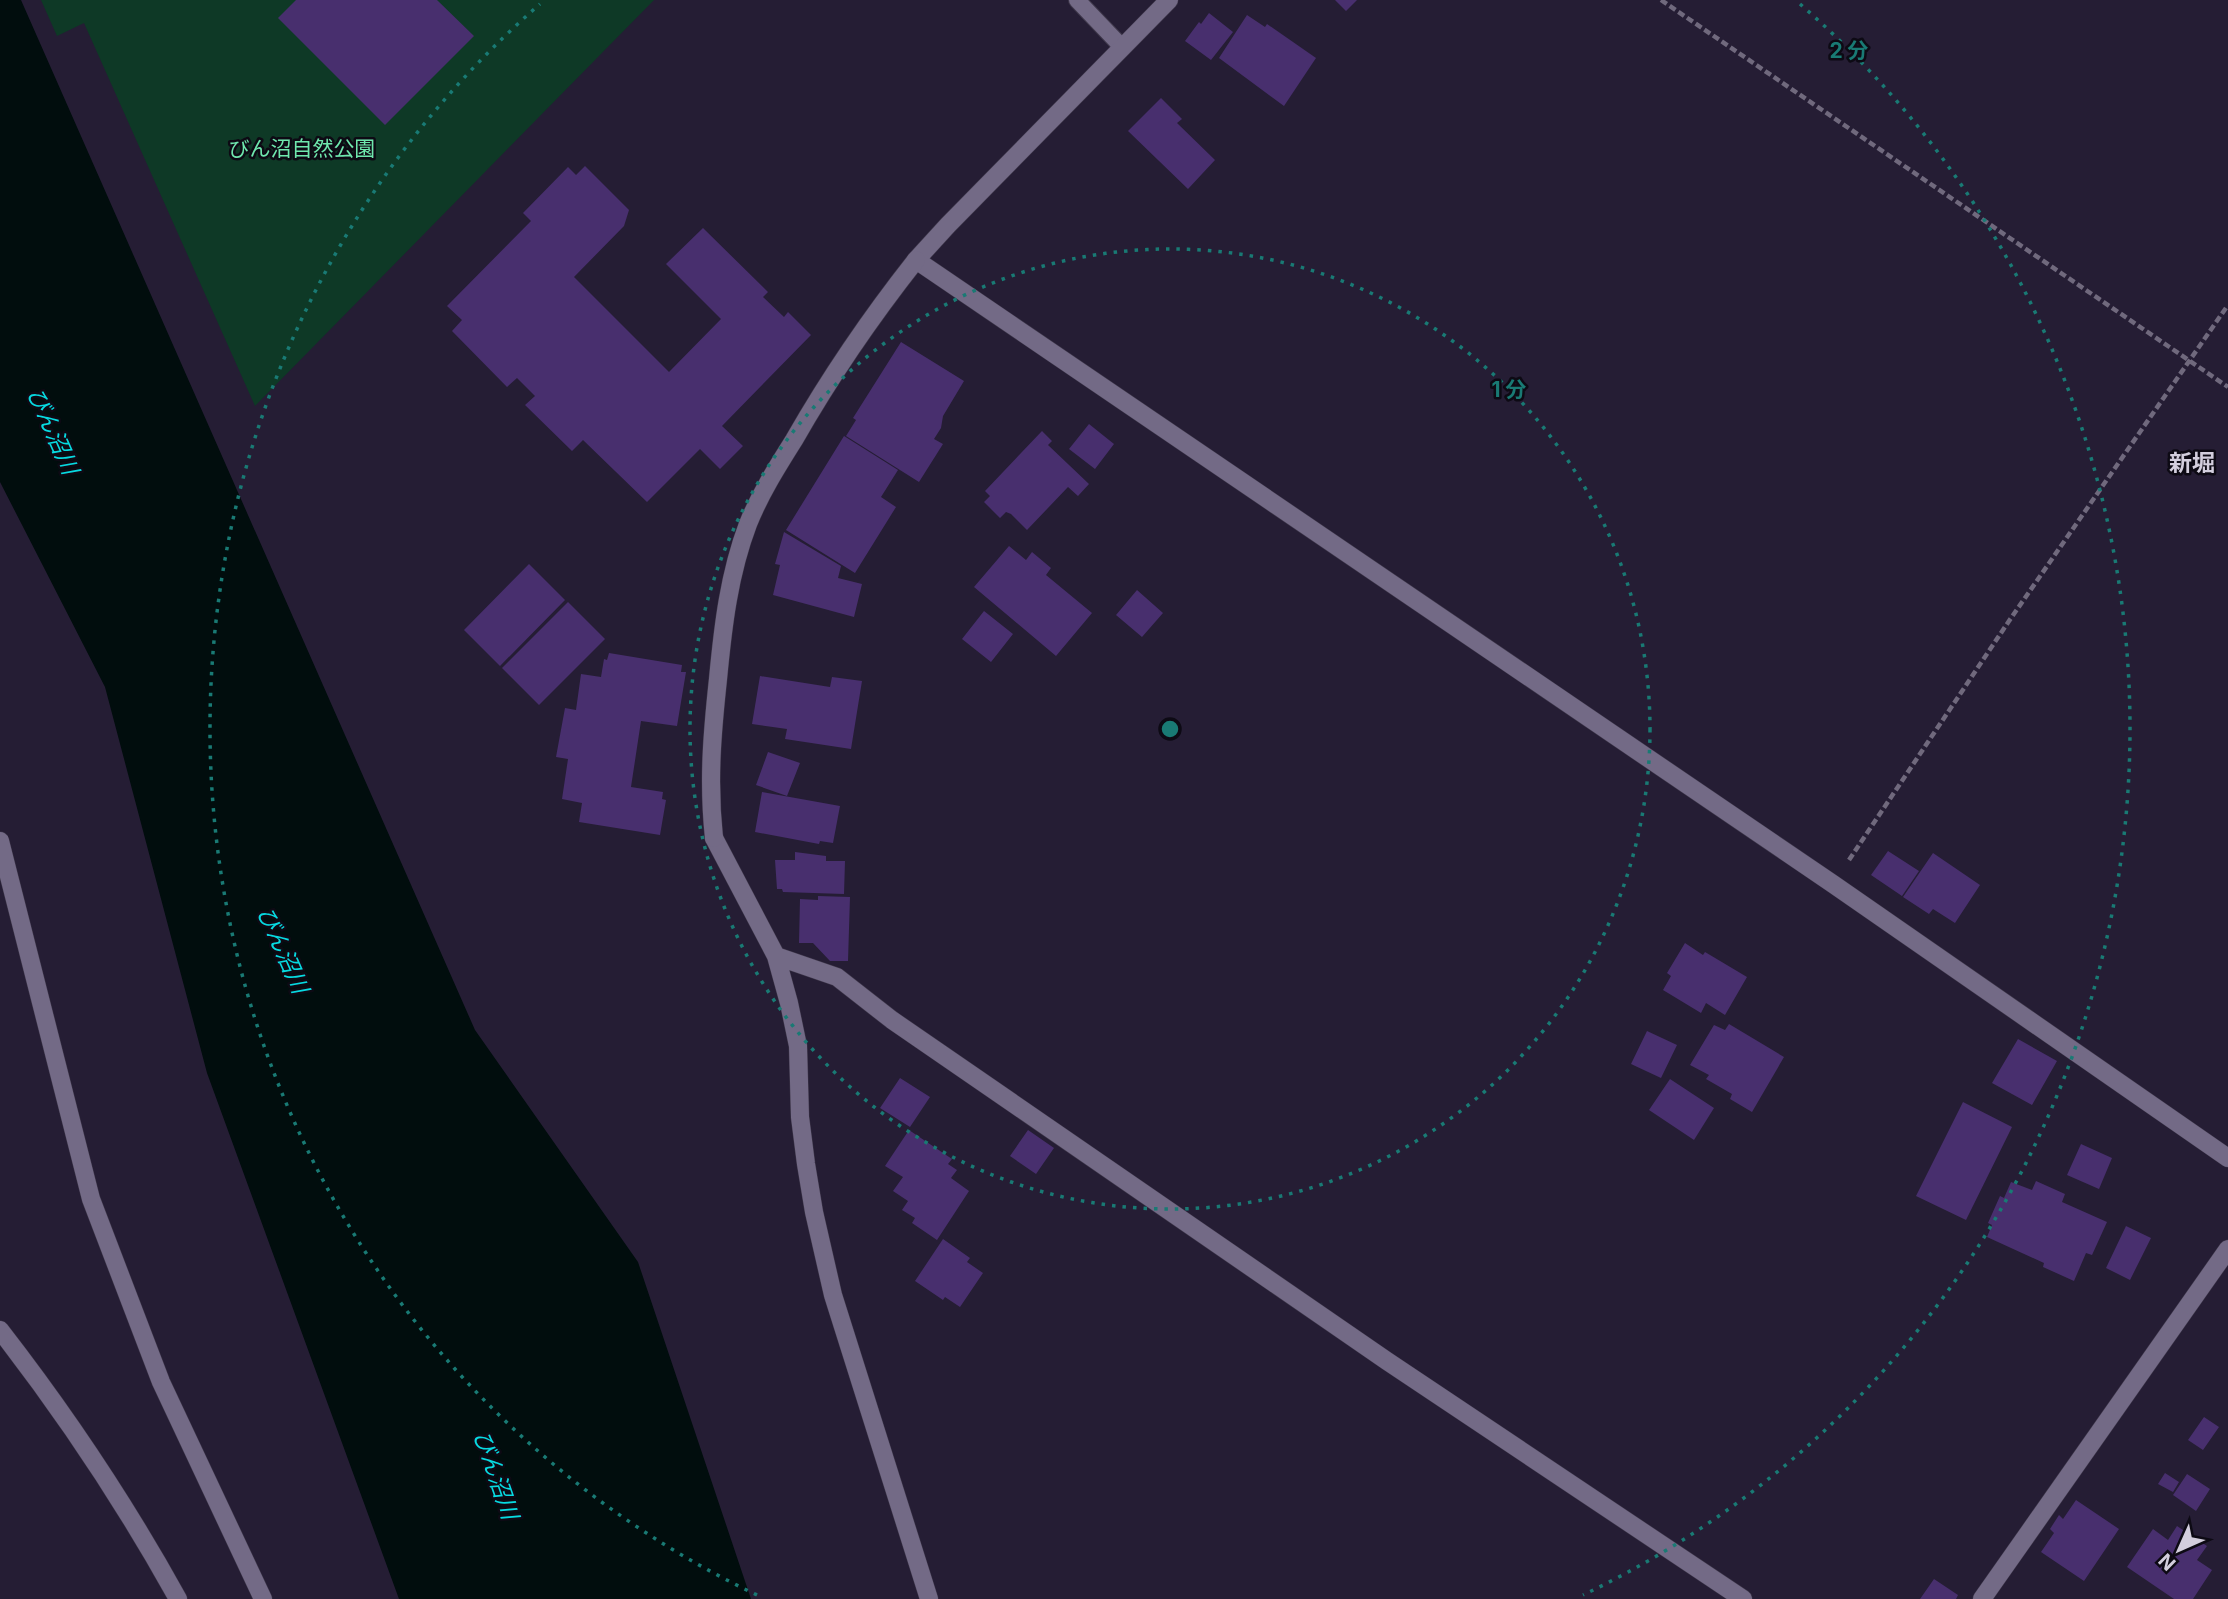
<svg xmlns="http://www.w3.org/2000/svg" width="2228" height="1599" font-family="Inter,'Noto Sans JP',sans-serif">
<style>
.green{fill:#0e3926}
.water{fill:#010d0d}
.building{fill:#482f6e}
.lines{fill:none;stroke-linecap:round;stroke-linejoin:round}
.service-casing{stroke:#3e374a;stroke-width:18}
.minor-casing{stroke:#3e374a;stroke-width:19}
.tertiary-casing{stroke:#3e374a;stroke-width:19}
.path{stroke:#70697d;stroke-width:4.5;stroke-dasharray:7 3.5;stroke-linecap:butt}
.service{stroke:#736a86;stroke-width:16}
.minor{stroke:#736a86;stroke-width:18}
.tertiary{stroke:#736a86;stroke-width:18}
.ring{fill:none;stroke:#197a74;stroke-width:3.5;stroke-dasharray:3.5 7}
.labels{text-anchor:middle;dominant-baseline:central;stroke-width:5;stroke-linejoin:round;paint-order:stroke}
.park-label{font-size:21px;fill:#6fe7ad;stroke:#0d0a14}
.water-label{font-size:23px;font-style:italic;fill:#07dae1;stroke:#0d0a14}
.neighbourhood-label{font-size:23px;font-weight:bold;fill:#d3cedd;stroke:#0d0a14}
.centre{fill:#197a74;stroke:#0d0a14;stroke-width:3.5}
.ring-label{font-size:21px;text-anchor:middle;font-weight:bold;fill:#197a74;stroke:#0d0a14;stroke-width:5;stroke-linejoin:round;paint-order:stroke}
</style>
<rect width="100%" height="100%" fill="#251d34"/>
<path class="green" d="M41 0H654L255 406 84 23 57 36Z"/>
<path class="water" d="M0 0H21L475 1030 638 1262 751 1599H399L207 1073 105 687 0 482Z"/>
<path class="building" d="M296 0H437L474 36 385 125 278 18Z
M1335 0H1357L1346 11Z
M1209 13 1233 32 1211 60 1185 41 1199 22 1201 24Z
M1247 15 1265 27 1267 24 1316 58 1284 106 1219 58Z
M1161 98 1182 119 1177 123 1215 160 1188 189 1128 131Z
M585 166 629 210 624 226 574 277 669 372 721 319 666 264 703 228 768 292 763 297 784 317 788 312 811 335 722 426 743 446 720 469 700 449 647 502 583 440 572 451 525 405 535 396 517 378 507 387 452 331 462 320 447 306 531 221 523 213 568 167 576 175Z
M901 342 964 381 943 416 941 428 934 439 943 444 919 482 846 436 856 420 853 418Z
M1089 424 1114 444 1095 469 1069 449Z
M1042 431 1052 441 1048 445 1089 484 1078 496 1068 487 1027 530 1011 514 1006 512 1000 518 984 502 990 496 985 491Z
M844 436 898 470 881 497 896 507 855 573 786 530Z
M784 532 841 566 838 578 862 584 854 617 773 595 780 565 775 564Z
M1009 546 1026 560 1032 552 1051 568 1046 575 1092 613 1056 656 974 587Z
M529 564 565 600 500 666 464 630Z
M1137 590 1163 613 1142 637 1116 615Z
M568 602 605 639 539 705 502 668Z
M984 611 1013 634 991 662 962 639Z
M609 653 682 665 681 672H686L677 726 641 721 631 787 663 792 662 799 666 800 660 835 579 822 582 803 562 799 568 759 556 757 565 708 576 710 581 674 601 677 604 659 607 660Z
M760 676 830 687 832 677 862 681 851 749 785 739 787 729 752 724Z
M768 752 800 763 787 796 756 785Z
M762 792 840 806 833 843 820 841 819 844 755 832Z
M1888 851 1919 871 1902 896 1871 875Z
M795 852 826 856V861H845L844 894 783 892 782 889H777L775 860H795Z
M1933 853 1980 885 1955 923 1933 909 1929 914 1903 897Z
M818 896 850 897 848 961H830L813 943H799L800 899 818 900Z
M1685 943 1703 955 1705 952 1747 977 1725 1015 1706 1003 1701 1013 1663 990 1671 976 1667 973Z
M1729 1024 1784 1057 1752 1112 1730 1099 1732 1094 1706 1079 1709 1075 1690 1065 1714 1025 1725 1030Z
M1647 1031 1677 1045 1661 1078 1631 1064Z
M2018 1039 2057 1061 2032 1105 1992 1083Z
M900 1078 930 1097 910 1127 880 1108Z
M1670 1079 1714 1108 1694 1140 1649 1110Z
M1963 1102 2012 1127 1966 1220 1916 1196Z
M909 1130 952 1159 948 1164 957 1170 951 1178 969 1191 937 1240 912 1223 915 1218 902 1210 908 1201 893 1191 903 1177 885 1166Z
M1028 1130 1054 1148 1036 1174 1010 1156Z
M2081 1144 2112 1158 2099 1189 2067 1175Z
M2036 1181 2065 1194 2062 1202 2107 1222 2092 1255 2086 1253 2074 1281 2043 1267 2044 1263 1987 1237 1992 1225 1988 1223 2000 1196 2004 1198 2011 1182 2032 1190Z
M2126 1226 2151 1238 2130 1280 2106 1268Z
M943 1239 970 1258 967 1262 983 1273 960 1307 945 1297 943 1300 915 1281Z
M2204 1417 2219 1427 2203 1450 2188 1440Z
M2165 1473 2179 1482 2173 1492 2158 1484Z
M2187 1474 2210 1489 2196 1511 2173 1495Z
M2076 1500 2119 1529 2084 1581 2041 1552 2054 1533 2050 1529 2059 1515 2063 1519Z
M2177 1526 2207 1546 2197 1560 2212 1570 2193 1599H2174L2127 1567 2153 1529 2168 1540Z
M1934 1579 1958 1595 1956 1599H1920Z"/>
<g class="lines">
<g class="service-casing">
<path id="service" d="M1077 0 1122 47"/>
</g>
<g class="minor-casing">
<path id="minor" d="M1169 0 948 225 916 260 1833 884 2228 1158
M714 838 776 956 789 1003 798 1046 800 1117 806 1164 814 1212 833 1295 929 1599
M0 841 91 1199 161 1382 263 1599
M776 956 837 977 892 1020 1387 1361 1743 1599
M0 1330C66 1415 126 1505 178 1599
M1982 1599 2228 1249"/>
</g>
<g class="tertiary-casing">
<path id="tertiary" d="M714 838C708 782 712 735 718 679 723 626 729 574 748 524 760 494 777 467 794 440 830 377 871 317 916 260"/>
</g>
<path class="path" d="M1661 0 2228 387
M1849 860 2009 621 2228 305"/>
<use href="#service" class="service"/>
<use href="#minor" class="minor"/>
<use href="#tertiary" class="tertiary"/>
</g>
<g class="ring">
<circle cx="1170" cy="729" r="480"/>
<path d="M757 1595A960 960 0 0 1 540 4M1800 4A960 960 0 0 1 1583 1595"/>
</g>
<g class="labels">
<g class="park-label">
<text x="302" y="148">びん沼自然公園</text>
</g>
<g class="water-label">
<text transform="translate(53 431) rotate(66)">びん沼川</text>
<text transform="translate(283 950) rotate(66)">びん沼川</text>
<text transform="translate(496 1475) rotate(71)">びん沼川</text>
</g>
<g class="neighbourhood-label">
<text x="2192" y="463">新堀</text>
</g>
</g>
<circle cx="1170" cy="729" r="10" class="centre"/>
<g class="ring-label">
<text x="1849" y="58">2 分</text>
<text x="1509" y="397">1 分</text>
</g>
<g transform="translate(2179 1550) rotate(225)" stroke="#0d0a14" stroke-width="5" paint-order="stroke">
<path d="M0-5L12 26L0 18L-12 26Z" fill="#d3cedd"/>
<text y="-10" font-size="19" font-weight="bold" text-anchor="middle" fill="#d3cedd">N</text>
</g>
</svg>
